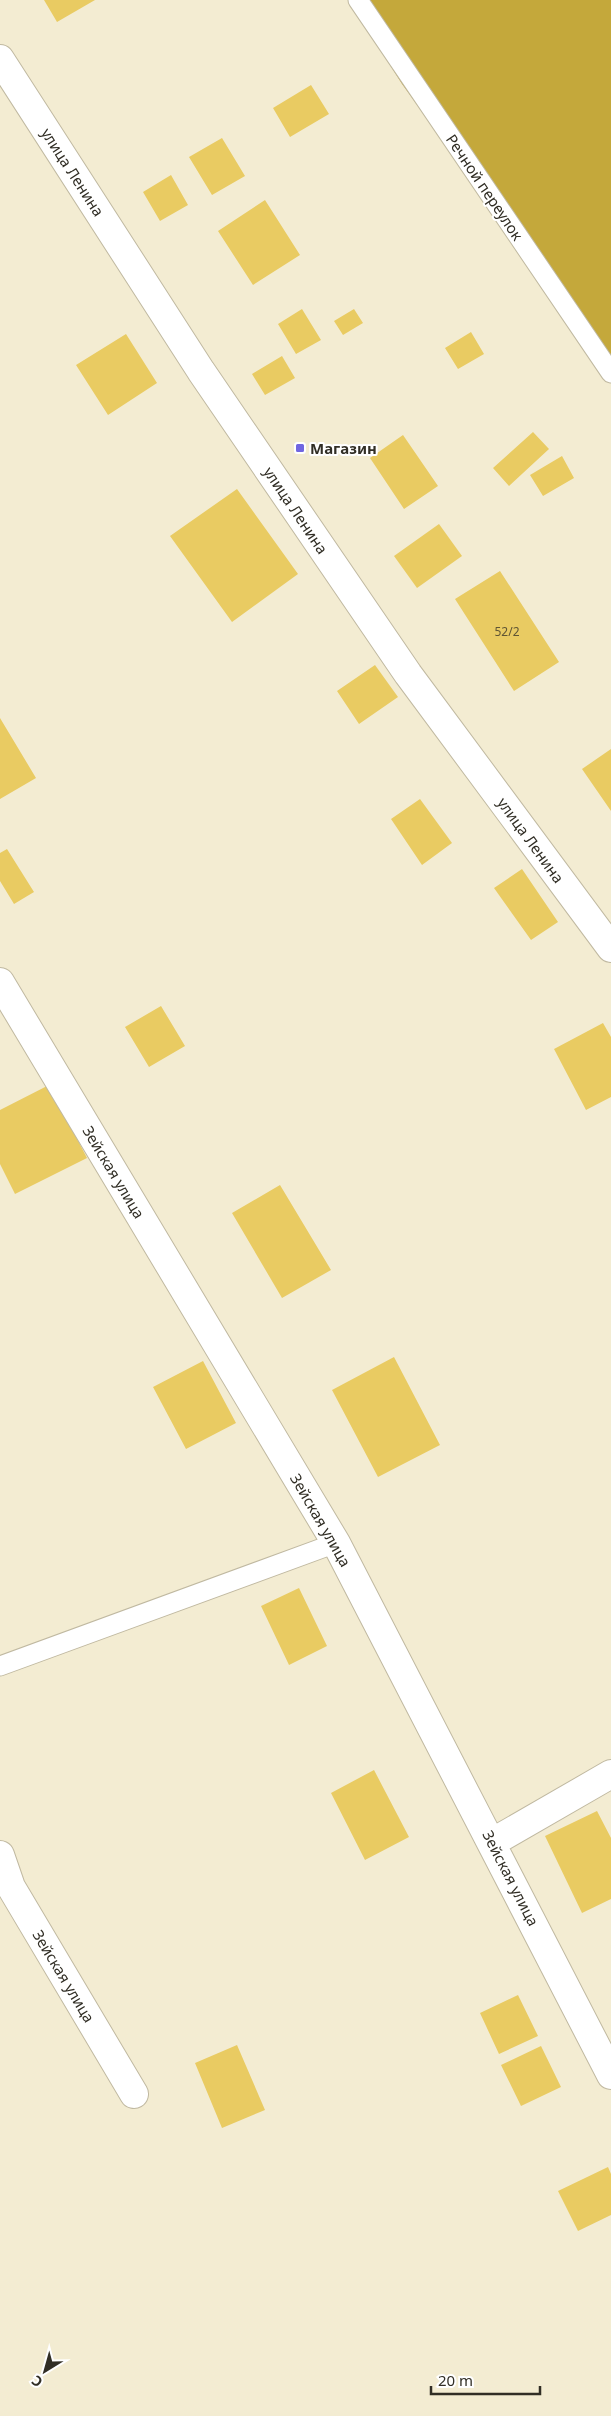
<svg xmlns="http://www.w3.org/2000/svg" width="611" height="2416" font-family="'Noto Sans',sans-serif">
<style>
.forest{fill:#c4a83b}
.building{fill:#e9cb62}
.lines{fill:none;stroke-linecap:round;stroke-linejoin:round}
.service-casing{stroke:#c0b9a1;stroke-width:21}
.minor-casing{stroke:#c0b9a1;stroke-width:30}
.tertiary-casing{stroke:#c0b9a1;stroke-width:30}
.service{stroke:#fff;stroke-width:19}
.minor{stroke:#fff;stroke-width:28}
.tertiary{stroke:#fff;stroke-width:28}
.poi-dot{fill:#7066e1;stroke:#fff;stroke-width:2}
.labels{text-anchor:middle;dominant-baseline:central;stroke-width:4;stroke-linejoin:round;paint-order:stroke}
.number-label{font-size:12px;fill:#5f5534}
.street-label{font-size:15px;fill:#312e25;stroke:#fff}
.poi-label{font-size:15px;font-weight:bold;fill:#312e25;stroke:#fff;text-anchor:start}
</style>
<rect width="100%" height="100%" fill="#f3ecd2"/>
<path class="forest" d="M349 0H611V378L593 348 402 84Z"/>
<path class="building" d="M44 0H95L57 22Z
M311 85 329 114 290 137 273 108Z
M222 138 245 176 212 195 189 157Z
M171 175 188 205 160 221 143 192Z
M265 200 300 255 253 285 218 231Z
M302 309 321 340 296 354 278 324Z
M354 309 363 323 343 335 334 321Z
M471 332 484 354 458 369 445 348Z
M126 334 157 383 108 415 76 365Z
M282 356 295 378 265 395 252 374Z
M533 432 549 449 509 486 493 468Z
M403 435 438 486 404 509 370 458Z
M562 456 574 478 543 496 530 475Z
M237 489 298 574 232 622 170 536Z
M439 524 462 556 417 588 394 556Z
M500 571 559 662 514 691 455 599Z
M375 665 398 697 359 724 337 691Z
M0 718 36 778 0 799Z
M611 749V811L582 769Z
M420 799 452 843 422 865 391 819Z
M7 849 34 892 14 904 0 881V853Z
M522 869 558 922 531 940 494 888Z
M161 1006 185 1046 149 1067 125 1027Z
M603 1023 611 1037V1097L586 1110 554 1049Z
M49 1085 87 1158 15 1194 0 1164V1110Z
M280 1185 331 1270 282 1298 232 1213Z
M394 1357 440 1445 378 1477 332 1390Z
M203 1361 236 1423 186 1449 153 1387Z
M299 1588 327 1646 289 1665 261 1606Z
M374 1770 409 1837 365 1860 331 1793Z
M597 1811 611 1838V1899L582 1913 545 1836Z
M518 1995 538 2036 499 2054 480 2013Z
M237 2045 265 2110 222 2128 195 2063Z
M541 2046 561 2087 521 2106 501 2065Z
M608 2167 611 2174V2215L578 2231 558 2191Z"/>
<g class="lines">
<g class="service-casing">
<path id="service" d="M358 0 611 373
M0 1666 336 1543"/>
</g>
<g class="minor-casing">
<path id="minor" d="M0 982 336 1543 611 2075
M493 1842 611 1774
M0 1855 11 1887 134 2094"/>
</g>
<g class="tertiary-casing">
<path id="tertiary" d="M0 59 201 371 408 674 611 948"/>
</g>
<use href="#service" class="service"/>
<use href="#minor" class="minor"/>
<use href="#tertiary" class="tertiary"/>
</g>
<rect class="poi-dot" x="295" y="443" width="10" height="10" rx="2.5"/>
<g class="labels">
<g class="number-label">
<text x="507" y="631">52/2</text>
</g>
<g class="street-label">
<text transform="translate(73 172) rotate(57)">улица Ленина</text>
<text transform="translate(485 187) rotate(56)">Речной переулок</text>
<text transform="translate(296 510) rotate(56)">улица Ленина</text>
<text transform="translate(531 840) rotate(54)">улица Ленина</text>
<text transform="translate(114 1172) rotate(59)">Зейская улица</text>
<text transform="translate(321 1520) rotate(60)">Зейская улица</text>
<text transform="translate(511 1878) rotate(63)">Зейская улица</text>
<text transform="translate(64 1976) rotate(59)">Зейская улица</text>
</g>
<g class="poi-label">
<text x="310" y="448">Магазин</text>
</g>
</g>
<g transform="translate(45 2371) rotate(217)" stroke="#ffffff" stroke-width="4" paint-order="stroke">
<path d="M0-4L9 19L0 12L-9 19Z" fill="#312e25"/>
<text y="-8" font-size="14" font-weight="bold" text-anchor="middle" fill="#312e25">С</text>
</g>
<path d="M431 2386v8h109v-8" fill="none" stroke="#312e25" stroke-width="2.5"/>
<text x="438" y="2386" font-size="15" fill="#312e25" stroke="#ffffff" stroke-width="4" paint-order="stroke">20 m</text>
</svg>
